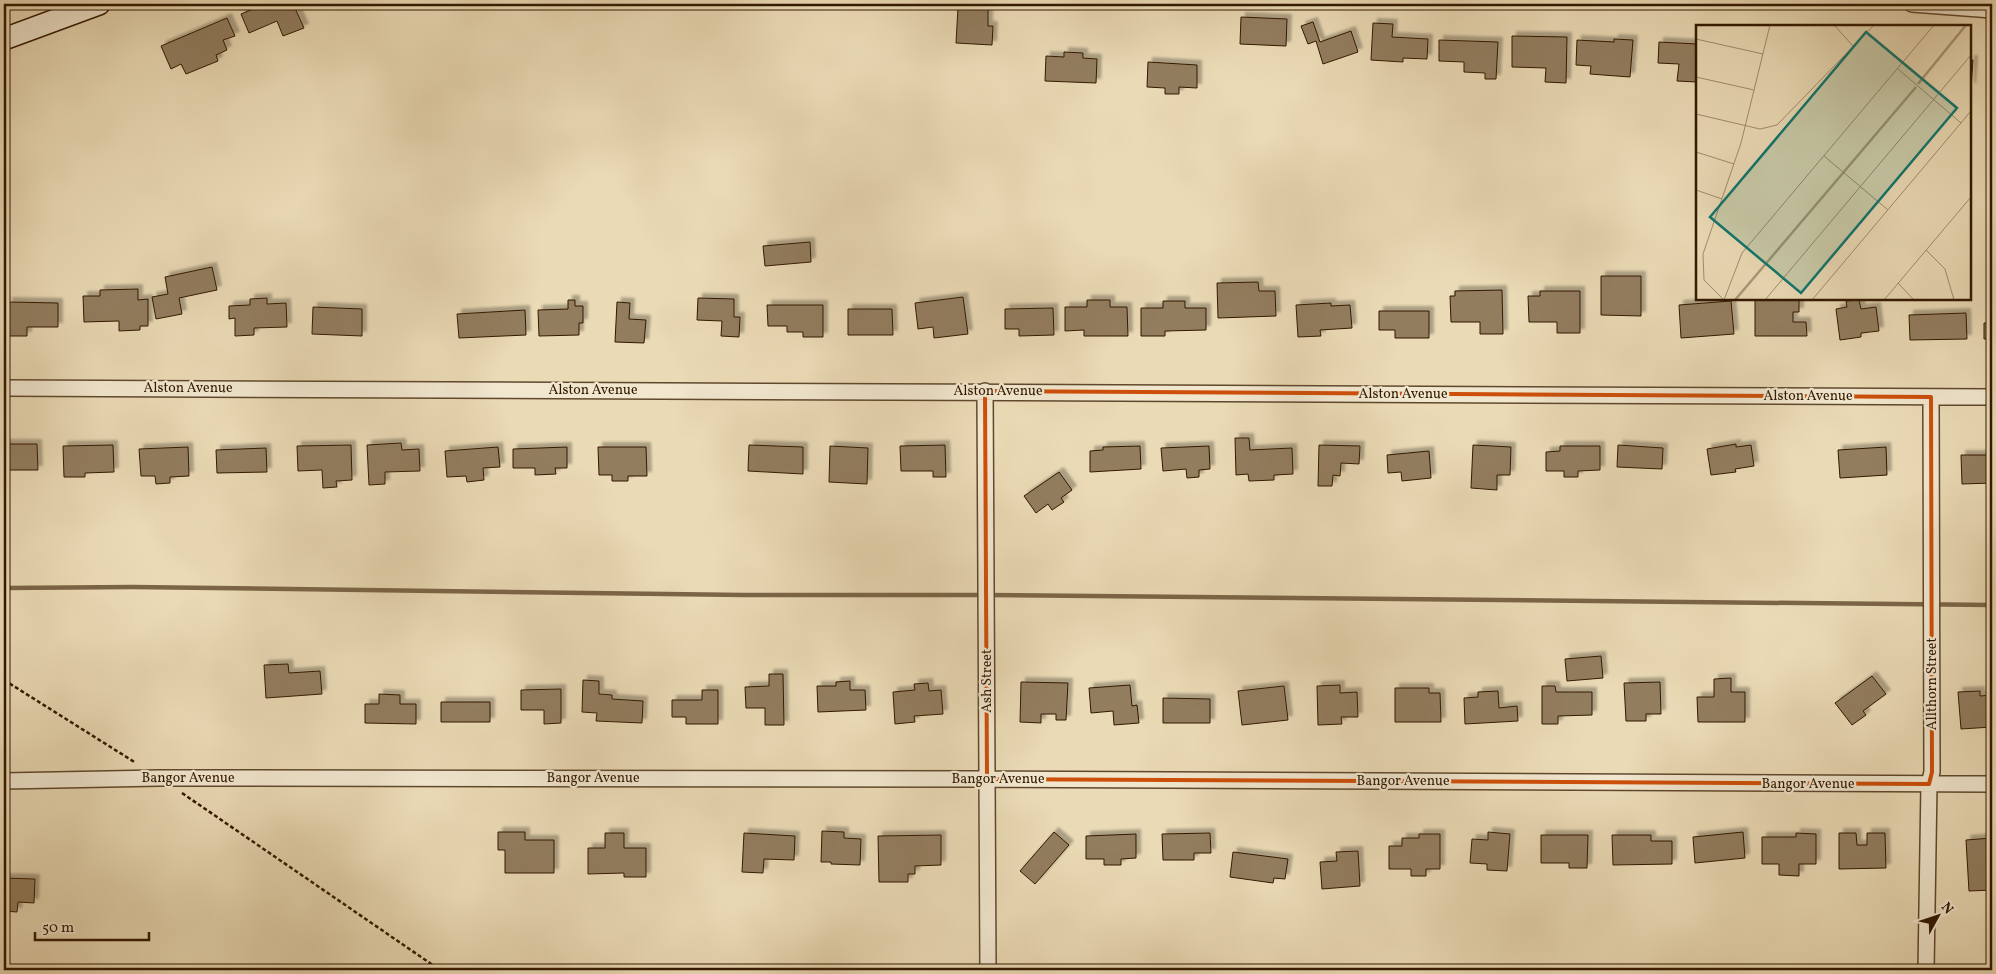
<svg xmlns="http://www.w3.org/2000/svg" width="1996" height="974" font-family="Vollkorn,serif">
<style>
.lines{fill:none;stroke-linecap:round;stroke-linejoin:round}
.stream{stroke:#7b6547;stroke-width:4.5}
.building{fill:#927d5e;stroke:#321800;filter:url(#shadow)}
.street-casing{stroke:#60482d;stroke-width:18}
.secondary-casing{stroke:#321800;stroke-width:24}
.path{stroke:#321800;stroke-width:2.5;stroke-dasharray:4 2.5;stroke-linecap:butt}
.street{stroke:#f1e7cf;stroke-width:15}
.secondary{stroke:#f1e7cf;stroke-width:21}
.marked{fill:none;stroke:#cd4f0a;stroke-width:4;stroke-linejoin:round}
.labels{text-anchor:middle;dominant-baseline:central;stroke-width:4.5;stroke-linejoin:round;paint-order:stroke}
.street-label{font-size:14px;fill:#321800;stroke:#f1e7cf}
.inset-river{fill:none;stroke:#ab9877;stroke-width:2.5}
.inset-road{fill:none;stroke:#a08c6d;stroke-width:1}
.view{fill:#0f766e;fill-opacity:0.15;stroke:#0f766e;stroke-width:2.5}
.inset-edge{fill:none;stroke:#321800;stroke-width:2.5}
</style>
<defs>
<filter id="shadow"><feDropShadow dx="4.5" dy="-4.5" stdDeviation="1" flood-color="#0004"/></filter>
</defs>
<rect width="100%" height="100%" fill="#eadab5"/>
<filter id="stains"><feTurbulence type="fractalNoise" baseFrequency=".004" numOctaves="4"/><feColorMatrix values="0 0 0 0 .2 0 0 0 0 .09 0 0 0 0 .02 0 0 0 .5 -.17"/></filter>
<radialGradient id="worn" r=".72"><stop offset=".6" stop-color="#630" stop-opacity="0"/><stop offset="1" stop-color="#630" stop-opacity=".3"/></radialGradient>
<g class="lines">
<path class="stream" d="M4 588 133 587 744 595H986L1992 605"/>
</g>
<path class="building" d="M265 4H293L304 28 283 36 277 21 249 33 241 14Z
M310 4H325L312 9Z
M328 4H340L330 8Z
M958 7 988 9V26H993L992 45 956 43Z
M1241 17 1287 19 1286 46 1240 44Z
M227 18 235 36 223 40 227 50 216 55 218 61 186 74 181 64 171 69 161 46Z
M1313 22 1320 42 1351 31 1358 52 1323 64 1316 41 1308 44 1301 26Z
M1373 23 1393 24 1392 37 1428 39 1427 59 1403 58V62L1371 60Z
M1512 36 1567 37 1566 83 1545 82 1546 68 1512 67Z
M1614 39 1633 40 1630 77 1590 74 1591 66 1576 65 1577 40 1614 42Z
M1439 40 1498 42 1496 79H1485V73L1464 72V62L1439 61Z
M1659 42 1697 44V82L1677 81 1679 64 1658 63Z
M1064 52 1083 53V58L1097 59 1096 83 1045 81 1046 56 1064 57Z
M1970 60H1973L1971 87H1970Z
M1148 62 1197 65V88L1179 87V94H1165V88L1147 87Z
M810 242 811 262 765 266 763 246Z
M212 267 217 290 179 298 182 314 156 319 152 297 168 294 165 277Z
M1601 276H1641V316L1601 315Z
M1258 282 1259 291H1275L1276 316 1218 318 1217 283Z
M138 289V300L148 299V326H140V330L119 331V321L84 322 83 296H100V290Z
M1502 290 1503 334H1480V322H1451L1450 296H1455V291Z
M1540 291H1580V333H1557V322H1529L1528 296H1540Z
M963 297 968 334 934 338 933 327 918 329 915 303Z
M267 298V304L286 303 287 327 254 328V335L235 336V318L229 319V306L250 305V299Z
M698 298 734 299V317H740L739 337 721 336 722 321 697 320Z
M1991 298 1992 339H1984V323H1991Z
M568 300H575V306H583V323H579V335L539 336 538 310 568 309Z
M1087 300H1110V307H1127L1128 336H1084V330L1065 331V307H1087Z
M1755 300H1799V312H1793V322H1806L1807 336H1755Z
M1859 300 1861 309 1876 307 1879 331 1861 333V337L1840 340 1836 309 1847 307 1846 301Z
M1163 301H1185V308H1206V330L1165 331V336H1141V308H1163Z
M1731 301 1734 334 1681 338 1679 305Z
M8 302 58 303V327H27V336H8Z
M617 302 630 303 629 319 646 320 644 343 615 342Z
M1331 303V306L1350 305 1352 328 1320 330 1321 336 1298 337 1296 305Z
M767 305H823V337H803V332H787V326H768Z
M313 307 362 309V336L312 334Z
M1053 308 1054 335 1019 336V329H1005V309Z
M848 309H892L893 335H848Z
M525 310 526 335 459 338 457 314Z
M1379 311H1429V338H1395V330H1379Z
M1966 313 1967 339 1910 340 1909 315Z
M1235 438H1249L1250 450 1292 448 1293 474 1274 475V480L1249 481 1248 474 1236 475Z
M401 443 402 450 419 449 420 471 385 472V484L369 485 367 445Z
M4 444H37L38 470H4Z
M1736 444V447L1751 445 1754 466 1735 469 1736 472 1711 475 1707 449Z
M113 445 114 472 85 473V477H64L63 446Z
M351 445 352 480 336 481 337 487 323 488 322 470 298 471 297 446Z
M749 445 803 447V474L748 471Z
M945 445 946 477H933V471H901L900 446Z
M1319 445 1360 446 1359 464 1341 463 1340 476 1333 475 1332 486H1318Z
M1473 445 1511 447 1510 475H1497V490L1471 488Z
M1618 445 1663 448 1662 469 1617 467Z
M830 446 868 448 867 484 829 482Z
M1140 446 1141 469 1090 472V451L1103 450V447Z
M1209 446 1210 469 1199 470V477L1187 478 1186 469 1163 471 1161 448Z
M1560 446H1600V470L1578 471V477H1564V471H1546V452L1560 451Z
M188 447 189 476 170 477V483L156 484 155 476H141L139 449Z
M498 447 500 467 483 468 484 480 467 482 466 476 447 477 445 451Z
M567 447V468H555L556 474 535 475V468H513V449Z
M598 447H646L647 476H628V481H612V475H599Z
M1886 447 1887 475 1840 478 1838 450Z
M266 448 267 472 217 473 216 450Z
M1429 451 1431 478 1402 481 1401 472 1388 473 1387 455Z
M1961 455H1992V489V483L1962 484Z
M1059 472 1072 490 1061 498 1064 502 1052 510 1048 504 1036 513 1024 496Z
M1601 656 1603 678 1567 681 1565 659Z
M288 664 289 673 320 671 322 694 266 698 264 665Z
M769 674H783L784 725H765V708H746L745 687 769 686Z
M1872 676 1886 694 1863 711 1866 715 1852 725 1835 703Z
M1731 678V692H1745V722H1698L1697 697H1714V679Z
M583 680 599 681V694L612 695V699L643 701 642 723 596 721 597 713 582 712Z
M850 681V690H865L866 710 818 712 817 686H836V682Z
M1021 682 1068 683 1066 720H1056V714H1041V723L1020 722Z
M1660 682 1661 714H1646V721H1626L1624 683Z
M928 683 929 691 941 690 943 714 914 716 915 722 895 724 893 692 915 690 914 684Z
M1130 685 1132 706 1137 705 1139 723 1114 725 1113 711 1091 713 1089 688Z
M1340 685V693L1357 692 1358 717H1341L1342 724 1318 725 1317 686Z
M1284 686 1288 720 1242 725 1238 691Z
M1542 686H1555L1556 692H1592V715L1558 716V724H1542Z
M1395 688H1429V693H1440L1441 722H1395Z
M561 689V723L544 724V710H521V690Z
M702 690H718V724H686V717H672V700H702Z
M1498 691 1499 708 1517 706 1518 721 1465 724 1464 698 1478 697V692Z
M1980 691V696L1992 695V727L1961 729 1958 692Z
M379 694 400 695V704H416V724L365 723V704H379Z
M1163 698 1210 699V723H1163Z
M441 702H490V722H441Z
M822 831 844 832V838L861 839 860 865 831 864V862H821Z
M498 832H525V840H554V873H505V850H498Z
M1054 832 1069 845 1035 884 1020 871Z
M1488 832 1510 834 1507 871 1487 870V864L1470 863 1472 839 1488 840Z
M1743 832 1745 858 1695 863 1693 837Z
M605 833H624V848H646V877H624V873L588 874V848H605Z
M744 833 795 836 794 860 764 859 763 873 742 872Z
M1210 833 1211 853H1194V860H1163L1162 834Z
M1796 833 1816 834V864H1799V876L1779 875V864H1762V837H1796Z
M1839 833H1856L1857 845H1867V833H1885L1886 868 1839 869Z
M1136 834V858L1121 859V865H1104V859H1086V836Z
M1419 834H1440V869H1426V876H1411V869H1389V846H1402V838H1419Z
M941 835V865L915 866V874H908V882H879L878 836Z
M1541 835H1588L1587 868H1569V863H1541Z
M1612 835H1651V841H1672V864L1613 865Z
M1992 838V890L1969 891 1966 840Z
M1358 851 1360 886 1322 889 1320 862 1337 861 1336 852Z
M1233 852 1288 859 1285 879 1274 878 1273 883 1230 877Z
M4 878 35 879 34 903 18 902 17 912 4 911Z"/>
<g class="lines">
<g class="street-casing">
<path id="street" d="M1912 4 1992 10
M4 388 1992 397
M985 391 988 970
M4 781 159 778 987 779 1992 784
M1926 970 1929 784 1932 772 1931 397"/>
</g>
<g class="secondary-casing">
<path id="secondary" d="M4 39 99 4"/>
</g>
<path class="path" d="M4 680 136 763
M182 793 440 970"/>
<use href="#street" class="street"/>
<use href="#secondary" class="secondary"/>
</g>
<path class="marked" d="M985 391 1931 397 1932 772 1929 784 987 779Z"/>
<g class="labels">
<g class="street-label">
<text x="188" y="388">Alston Avenue</text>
<text x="593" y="390">Alston Avenue</text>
<text x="998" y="391">Alston Avenue</text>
<text x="1403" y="394">Alston Avenue</text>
<text x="1808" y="396">Alston Avenue</text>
<text transform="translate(987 681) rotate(-90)">Ash Street</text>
<text transform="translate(1932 684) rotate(-90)">Allthorn Street</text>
<text x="188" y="778">Bangor Avenue</text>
<text x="593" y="778">Bangor Avenue</text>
<text x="998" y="779">Bangor Avenue</text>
<text x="1403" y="781">Bangor Avenue</text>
<text x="1808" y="784">Bangor Avenue</text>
</g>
</g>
<g transform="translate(1696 25)">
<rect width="275" height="275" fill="#eadab5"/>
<path class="inset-river" d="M222 59 270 0M39 275 220 62"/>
<path class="inset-road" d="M138 0 157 21M0 14 67 29M202 44 265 98M0 52 58 65M0 89 64 104 81 100 178 0M0 127 38 139M128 131 192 185M0 165 26 174M230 225 249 244 258 275M202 258 218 275M28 275 46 228 238 0M28 275 8 255 7 229 45 118 74 0M69 275 275 30M116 275 275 86M188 275 275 172"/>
<path class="view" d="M170 7 261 83 105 268 14 192Z"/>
<rect width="275" height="275" class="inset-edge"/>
</g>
<rect width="1996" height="974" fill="none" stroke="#eadab5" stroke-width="20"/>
<rect x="5" y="5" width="1986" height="964" fill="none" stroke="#321800" stroke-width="2.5"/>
<rect x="10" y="10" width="1976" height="954" fill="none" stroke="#321800"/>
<g transform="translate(1938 916) rotate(50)" stroke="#f1e7cf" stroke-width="4" paint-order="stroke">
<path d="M0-4L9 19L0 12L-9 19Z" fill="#321800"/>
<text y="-8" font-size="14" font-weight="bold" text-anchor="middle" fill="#321800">N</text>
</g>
<path d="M35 932v8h114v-8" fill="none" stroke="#321800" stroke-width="2.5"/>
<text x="42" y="932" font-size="15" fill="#321800" stroke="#f1e7cf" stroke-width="4" paint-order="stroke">50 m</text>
<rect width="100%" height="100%" filter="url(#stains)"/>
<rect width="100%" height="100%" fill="url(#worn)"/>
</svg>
